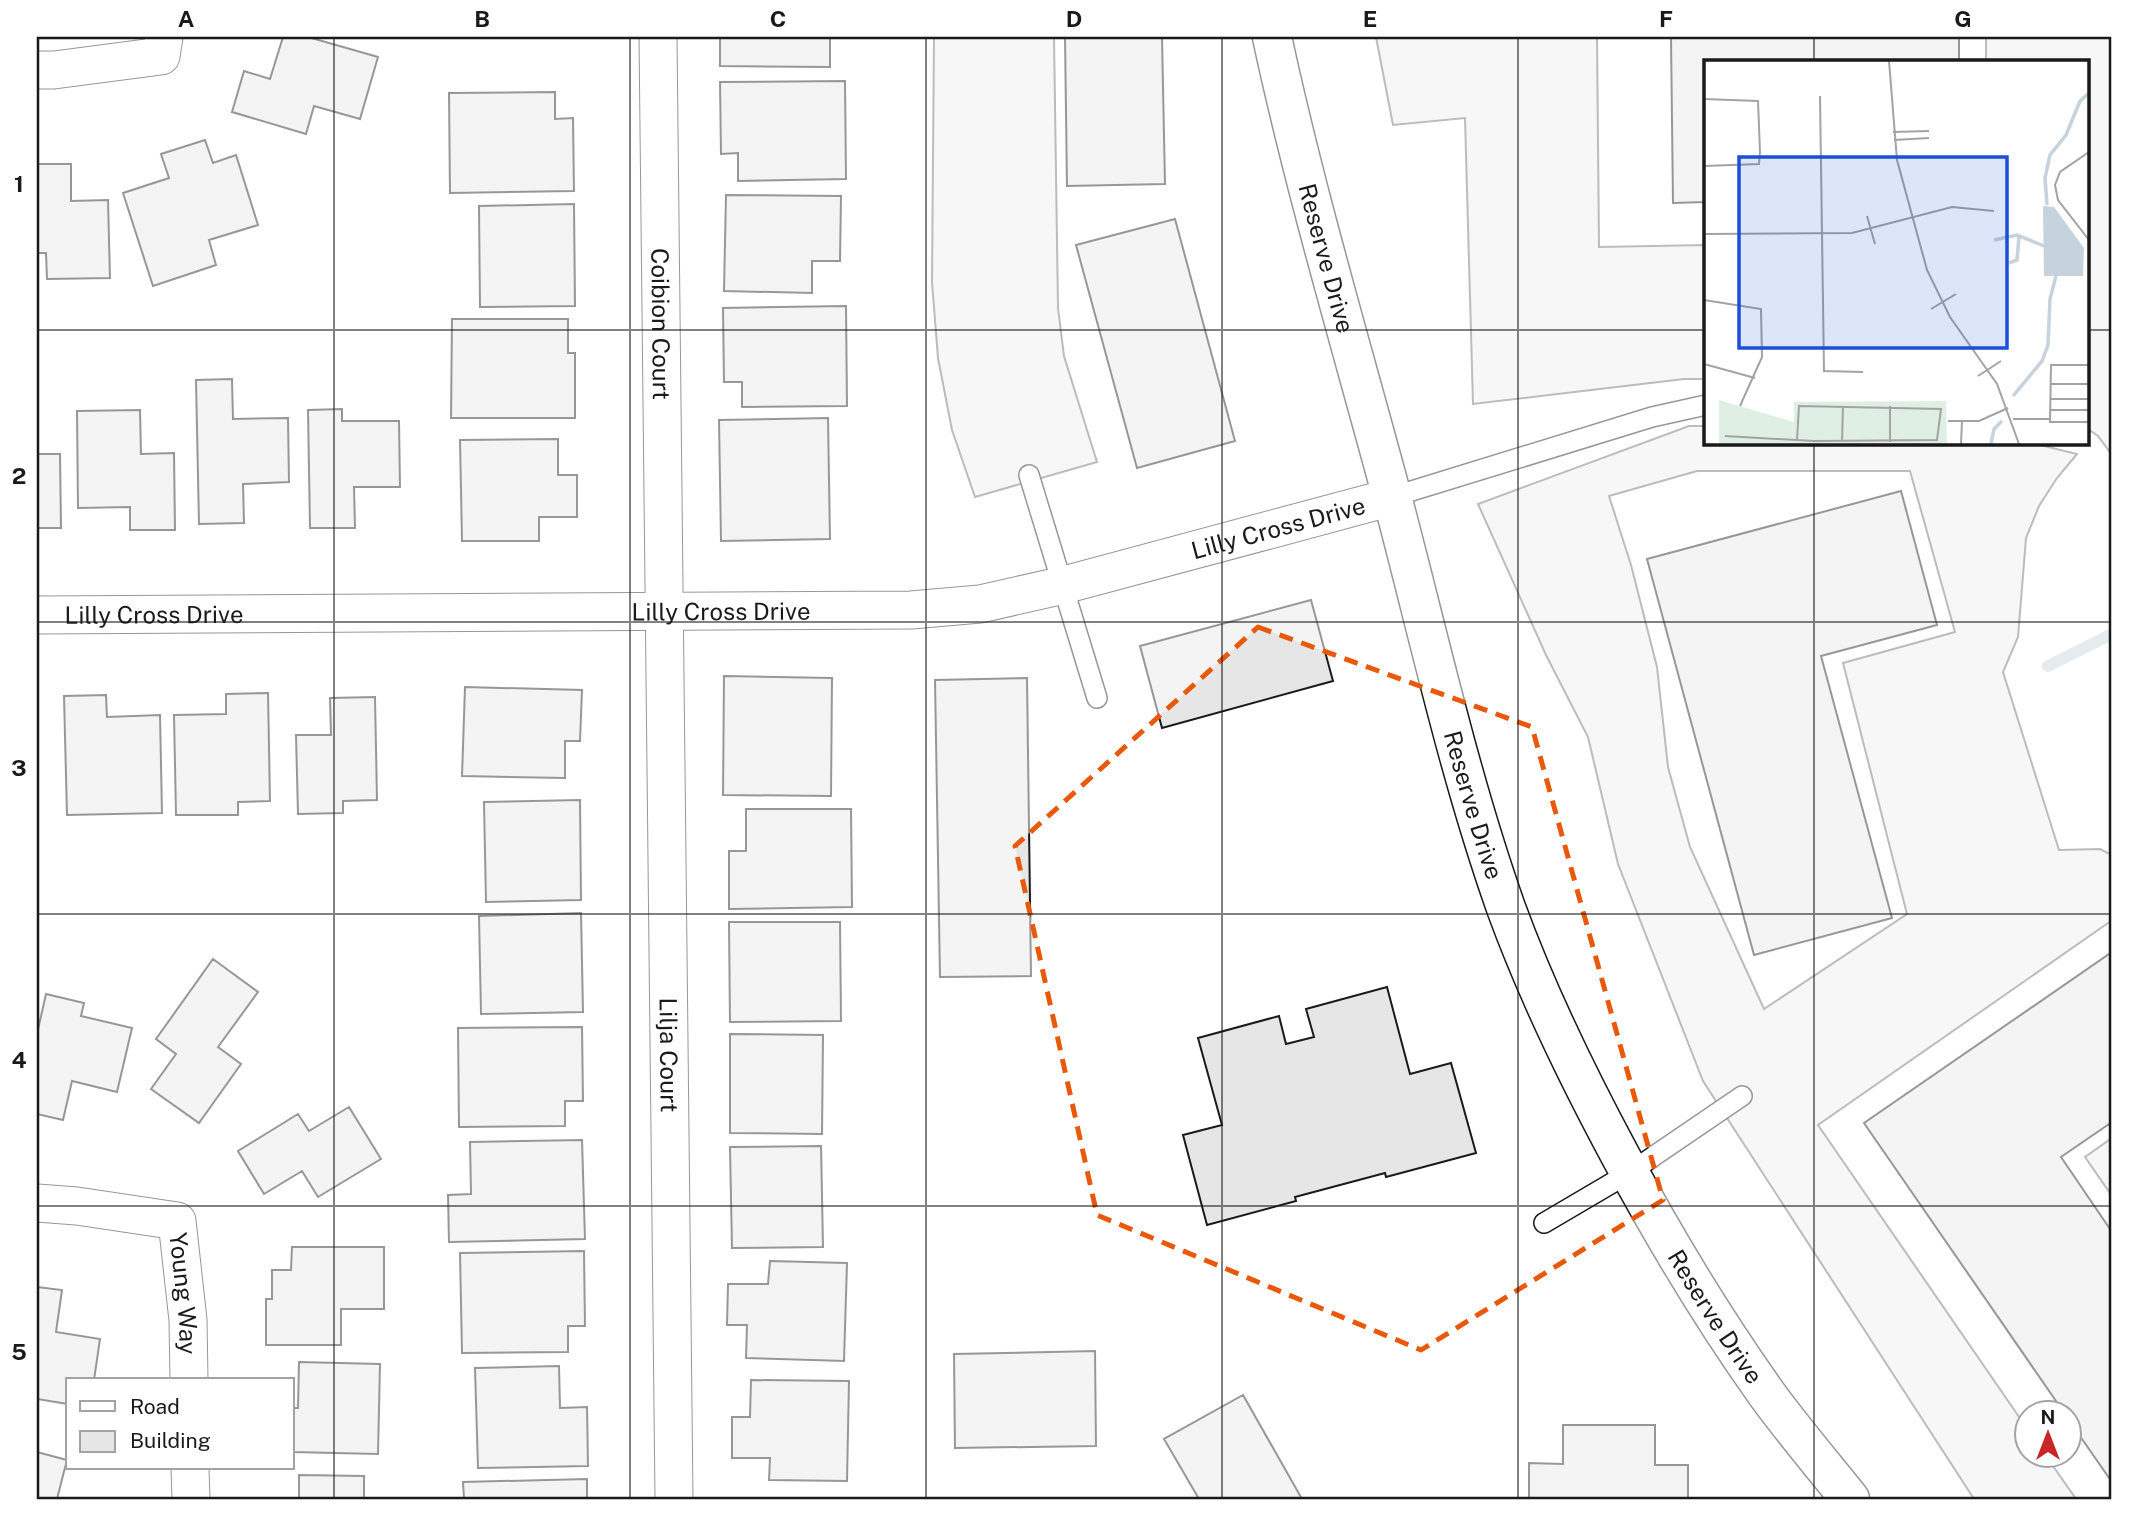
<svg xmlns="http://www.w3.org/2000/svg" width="2149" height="1536" font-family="'Public Sans',sans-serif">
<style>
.parking{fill:#ededed;stroke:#6a6a6a;stroke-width:2;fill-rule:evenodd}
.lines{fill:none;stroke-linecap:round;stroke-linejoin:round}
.stream{stroke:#c6d2dc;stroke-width:12}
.building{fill:#e6e6e6;stroke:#1a1a1a;stroke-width:2}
.lane-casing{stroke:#1a1a1a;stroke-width:22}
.street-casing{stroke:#1a1a1a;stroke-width:39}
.secondary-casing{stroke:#1a1a1a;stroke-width:41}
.lane{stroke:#fff;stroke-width:19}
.street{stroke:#fff;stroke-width:37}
.secondary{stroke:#fff;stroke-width:38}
.marked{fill:none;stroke:#e8590c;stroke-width:5;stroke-dasharray:14 9;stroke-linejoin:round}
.grid{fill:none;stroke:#1a1a1a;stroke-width:2;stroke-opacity:0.55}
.labels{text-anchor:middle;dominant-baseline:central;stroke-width:5;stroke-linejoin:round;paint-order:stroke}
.street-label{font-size:24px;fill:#1a1a1a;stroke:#fff}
.inset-river{fill:none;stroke:#c6d2dc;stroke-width:3.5}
.inset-road{fill:none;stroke:#a3a3a3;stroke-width:2}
.view{fill:#1d4ed8;fill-opacity:0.15;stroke:#1d4ed8;stroke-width:3.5}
.inset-edge{fill:none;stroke:#1a1a1a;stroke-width:3.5}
.neatline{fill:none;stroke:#1a1a1a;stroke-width:2.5}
.grid-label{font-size:23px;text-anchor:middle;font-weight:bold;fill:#1a1a1a}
</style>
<rect width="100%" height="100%" fill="#fff"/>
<path class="parking" d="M934 37H1054L1058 308 1064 356 1097 462 975 497 952 430 938 358 932 282Z
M1376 37H1597L1599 247 1706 245V379H1684L1473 404 1465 118 1393 125Z
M1986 37H2112V455L2098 436 2088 429V61H1986Z
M1689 426H1706V443H2032L2077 454 2057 478 2039 506 2026 538 2018 637 2003 672 2059 850 2100 849 2112 855V922L2111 921 1818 1125 2026 1427V1456H2046L2076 1499H1974L1703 1081 1618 864 1588 737 1546 655 1478 504ZM1697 471H1910L1955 632 1843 663 1907 914 1764 1009 1690 847 1668 767 1657 667 1631 565 1609 496Z
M2112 1138V1196L2085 1157Z"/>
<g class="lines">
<path class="stream" d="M2048 666 2112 634"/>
</g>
<path class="building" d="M283 37H308L378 57 360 119 314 106 306 134 232 112 244 71 270 79Z
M720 37H830V67L720 66Z
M1065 37H1162L1165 184 1067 186Z
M1671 37H1959V61H1706V202L1673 203Z
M845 81 846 179 738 181V153L721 154 720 82Z
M555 92V119L573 118 574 191 450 193 449 93Z
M205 140 213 163 236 155 258 225 209 240 216 265 153 286 123 193 169 178 161 154Z
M37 164H71V201L108 200 110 278 47 279 46 253H37Z
M726 195 841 196 840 261H812V293L724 291Z
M574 204 575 306 480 307 479 206Z
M1175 219 1235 441 1137 468 1076 245Z
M846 306 847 406 742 407V382H724L723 308Z
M452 319H568V353H575V418H451Z
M232 379 233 419 288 418 289 482 243 484 244 523 199 524 196 380Z
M342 409V421H399L400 487H354L355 528H310L308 410Z
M140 410 141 454 174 453 175 530H130V507L78 508 77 411Z
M828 418 830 539 721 541 719 420Z
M558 439V475H577V517H539V541H462L460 440Z
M37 454H60L61 528H37Z
M1901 491 1937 625 1821 656 1892 918 1754 955 1647 559Z
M1311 600 1333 681 1162 728 1140 646Z
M724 676 832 678 831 796 723 795Z
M1027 678 1031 976 940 977 935 680Z
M465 687 582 690 580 741H565V778L462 776Z
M268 693 270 801 238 802V815H176L174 715 226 714V694Z
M106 695 107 717 160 715 162 813 67 815 64 696Z
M375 697 377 800 343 801V813L298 814 296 735H331L330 698Z
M580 800 581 900 486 902 484 802Z
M746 809H851L852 907 729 909V851H746Z
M581 913 583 1012 481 1014 479 916Z
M729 922H840L841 1021 730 1022Z
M2112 952V1122L2061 1157 2112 1232V1482L2068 1419V1414H2065L1864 1123Z
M213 959 258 992 218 1047 241 1064 199 1123 151 1089 176 1054 156 1039Z
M1387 987 1410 1074 1451 1063 1476 1153 1386 1177 1385 1173 1295 1197 1296 1201 1207 1225 1183 1135 1222 1125 1198 1038 1279 1016 1286 1044 1314 1037 1306 1009Z
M46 994 84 1003 81 1016 132 1028 117 1092 72 1081 63 1120 37 1114V1034Z
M582 1027 583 1101H565V1126L459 1127 458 1028Z
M730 1034 823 1035 822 1134 730 1133Z
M349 1107 381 1159 318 1197 302 1171 264 1194 238 1151 298 1114 309 1131Z
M582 1140 585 1239 449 1242 448 1195 471 1194 470 1142Z
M821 1146 823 1247 732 1248 730 1147Z
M292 1247H384V1309H341V1345H266V1299H272V1270H291Z
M584 1251 585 1326H568V1352L462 1353 460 1253Z
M770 1261 847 1263 844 1361 746 1358 747 1325H727L728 1284H768Z
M37 1287 62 1290 56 1332 100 1339 94 1380H68V1404L37 1399Z
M1095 1351 1096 1446 955 1448 954 1354Z
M299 1362 380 1364 378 1454 292 1452V1408H298Z
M559 1366 560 1408 587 1407 588 1466 478 1468 475 1368Z
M751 1380 849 1381 847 1481 769 1480 770 1458H732V1417H750Z
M1243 1395 1302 1499H1199L1164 1439Z
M1563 1425H1655V1465H1688V1499H1529V1463L1563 1464Z
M37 1452 67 1460 57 1499H37Z
M299 1475 364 1476V1499H299Z
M587 1479V1499H464L463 1482Z"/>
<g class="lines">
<g class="lane-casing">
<path id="lane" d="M1029 475 1097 698
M1392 497 1652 417 1706 405
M1544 1223 1629 1173 1742 1096"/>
</g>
<g class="street-casing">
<g id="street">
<path id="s1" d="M658 37 674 1499"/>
<path d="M37 70H54L161 56 164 37"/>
<path id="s2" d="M37 615 911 610 980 604 1064 585 1392 497"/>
<path id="s3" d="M37 1203 77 1206 177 1221 188 1320 189 1380"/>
<path d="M190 1468 191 1499"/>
</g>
</g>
<g class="secondary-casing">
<g id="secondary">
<path id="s4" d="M1272 37C1305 190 1350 341 1391 493 1428 632 1458 772 1506 908 1537 993 1577 1075 1620 1155 1664 1237 1712 1317 1766 1393 1792 1429 1822 1464 1850 1499"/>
</g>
</g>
<use href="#lane" class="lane"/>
<use href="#street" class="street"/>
<use href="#secondary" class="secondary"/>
</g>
<path d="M0 0H2149V1536H0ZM1258 627 1532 727 1663 1200 1421 1350 1097 1215 1015 846Z" fill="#fff" fill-opacity=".55" fill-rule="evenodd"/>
<path class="marked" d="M1258 627 1532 727 1663 1200 1421 1350 1097 1215 1015 846Z"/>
<path class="grid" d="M334 37V1499M630 37V1499M926 37V1499M1222 37V1499M1518 37V1499M1814 37V61M37 330H1706M2088 330H2112M1814 443V1499M37 622H2112M37 914H2112M37 1206H2112"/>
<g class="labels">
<g class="street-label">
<text stroke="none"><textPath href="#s4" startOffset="228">Reserve Drive</textPath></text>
<text stroke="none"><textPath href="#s1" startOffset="287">Coibion Court</textPath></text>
<text stroke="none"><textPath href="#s2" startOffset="1251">Lilly Cross Drive</textPath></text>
<text stroke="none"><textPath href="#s2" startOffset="684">Lilly Cross Drive</textPath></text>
<text stroke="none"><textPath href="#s2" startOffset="117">Lilly Cross Drive</textPath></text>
<text stroke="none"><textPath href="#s4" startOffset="794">Reserve Drive</textPath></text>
<text stroke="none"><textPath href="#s1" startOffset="1018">Lilja Court</textPath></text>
<text stroke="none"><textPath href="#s3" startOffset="214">Young Way</textPath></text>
<text stroke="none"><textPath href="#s4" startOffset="1362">Reserve Drive</textPath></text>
</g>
</g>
<g transform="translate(1704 60)">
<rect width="385" height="385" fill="#fff"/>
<path d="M15 340 90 362V342L242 341 243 384H15Z" fill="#e0efe3"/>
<path d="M339 146 350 147 380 188 379 216H340Z" fill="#c6d2dc"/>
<path class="inset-river" d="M343 145 341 118 346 95 362 75 376 41 385 33M290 180 313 175 340 186M305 203 313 200 315 176M309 336 338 301 344 285 346 239 352 216M287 384 290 369 298 361"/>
<path class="inset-road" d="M185 1 193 100 223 210 246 257 293 324 315 384M116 36 120 311 159 312M0 39 54 41 56 92 55 104 0 106M189 72 225 71M190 80 225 78M385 92 356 112 351 125 354 140 385 180M163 156 171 184M0 174 148 173 248 147 290 151M0 240 57 249 58 297 36 346M227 249 252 234M0 304 51 318M385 305H347L346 362H385M274 316 297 301M346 324H385M346 339H385M186 346V382M346 350H385M309 359H346M244 361H275L304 348M21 376 72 379 93 380 110 381 233 380 237 349 95 346 93 380M138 382 139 346M257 384 258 361"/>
<path class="view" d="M35 97H303V288H35Z"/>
<rect width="385" height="385" class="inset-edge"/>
</g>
<rect width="2149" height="1536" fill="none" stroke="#ffffff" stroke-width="77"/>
<rect x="66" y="1378" width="228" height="91" fill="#ffffff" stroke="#a3a3a3" stroke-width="2"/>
<rect x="80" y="1401" width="35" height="10" fill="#ffffff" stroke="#a3a3a3" stroke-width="2"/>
<text x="130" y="1414" font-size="21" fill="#1a1a1a">Road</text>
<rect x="80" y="1431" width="35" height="21" fill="#e6e6e6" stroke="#a3a3a3" stroke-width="2"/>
<text x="130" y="1448" font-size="21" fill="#1a1a1a">Building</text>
<g transform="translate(2048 1434)"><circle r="33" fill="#ffffff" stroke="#a3a3a3" stroke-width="2"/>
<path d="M0-5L12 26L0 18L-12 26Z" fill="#c62828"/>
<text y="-10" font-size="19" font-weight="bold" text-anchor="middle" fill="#1a1a1a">N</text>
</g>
<rect x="38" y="38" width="2072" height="1460" class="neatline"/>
<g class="grid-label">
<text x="186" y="27">A</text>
<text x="482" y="27">B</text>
<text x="778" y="27">C</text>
<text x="1074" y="27">D</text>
<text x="1370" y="27">E</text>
<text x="1666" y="27">F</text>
<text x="1963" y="27">G</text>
<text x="19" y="192">1</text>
<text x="19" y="484">2</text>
<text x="19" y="776">3</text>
<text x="19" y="1068">4</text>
<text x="19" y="1360">5</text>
</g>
</svg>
